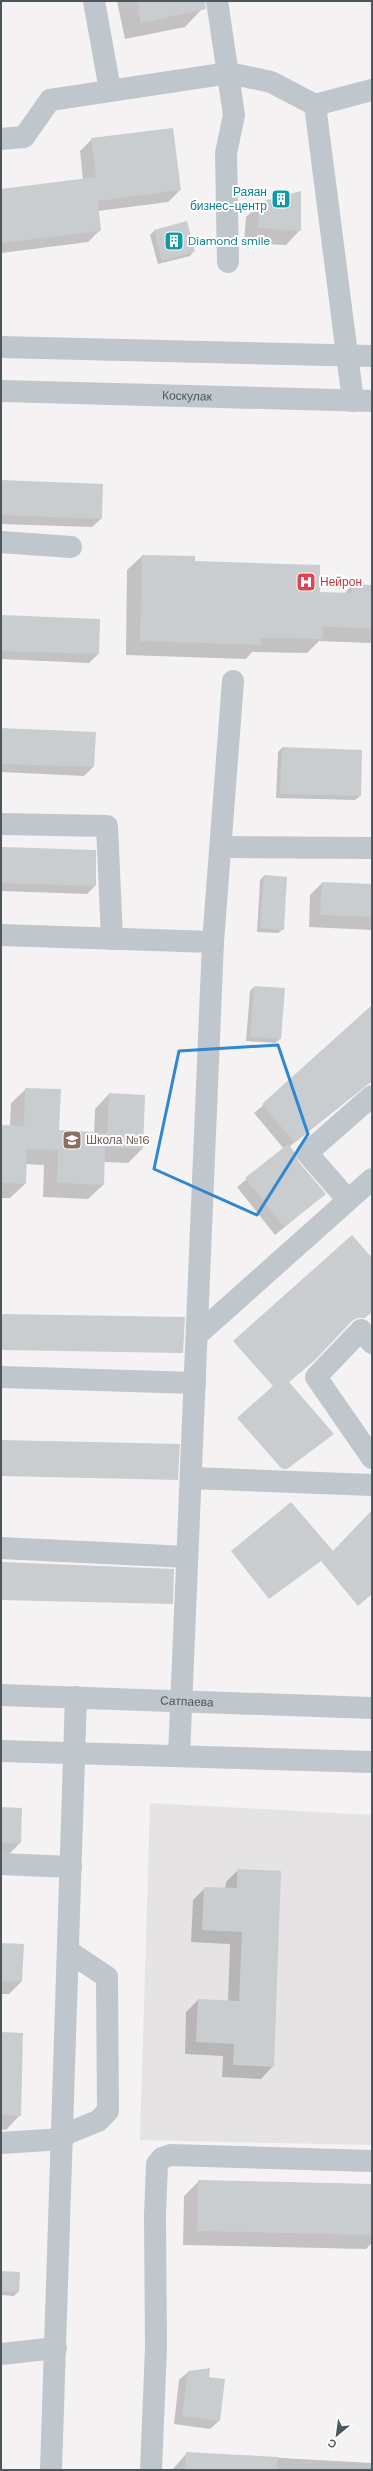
<svg xmlns="http://www.w3.org/2000/svg" width="373" height="2471" font-family="'DM Sans',sans-serif">
<style>
.education{fill:#e5e3e3}
.shadow{fill:#0003}
.building{fill:#c9cdd0}
.lines{fill:none;stroke-linecap:round;stroke-linejoin:round}
.minor{stroke:#bfc7cc;stroke-width:22}
.marked{fill:none;stroke:#2f86d1;stroke-width:3;stroke-linejoin:round}
.labels{text-anchor:middle;dominant-baseline:central;stroke-width:4;stroke-linejoin:round;paint-order:stroke}
.culture-label{font-size:12px;fill:#0d838f;stroke:#fff;text-anchor:end}
.street-label{font-size:12px;fill:#4b575d;stroke:#fff}
.health-label{font-size:12px;fill:#be3a42;stroke:#fff;text-anchor:start}
.education-label{font-size:12px;fill:#785e54;stroke:#fff;text-anchor:start}
</style>
<rect width="100%" height="100%" fill="#f4f2f2"/>
<path class="education" d="M150 1803 372 1815V2145L140 2140Z"/>
<path class="shadow" d="M117 1H199L201 10 185 27 125 39Z
M172 129 180 190 168 202 98 211 100 230 88 242 1 253V190L83 180 80 151 92 139Z
M261 203 300 230 286 245 244 243 246 217Z
M154 231 194 251 190 256 158 264 150 235Z
M1 481 101 519 92 527 1 524Z
M142 556 194 557V562L319 593 344 594 352 585 372 586V641L370 643 319 641 307 653 252 652 246 659 126 655 127 570Z
M1 616 99 620 98 654 89 663 1 659Z
M1 729 94 733 93 767 84 776 1 772Z
M282 748 361 751 360 796 355 800 276 798 278 752Z
M1 848 95 886 87 894 1 891Z
M264 876 283 929 278 933 257 932 260 880Z
M322 883 372 885V930L309 927 310 895Z
M254 987 280 1039 275 1043 246 1041 250 991Z
M372 1014V1081L289 1147 297 1162 325 1194 275 1235 237 1187 284 1149 254 1113Z
M26 1089 58 1131 94 1133 95 1109 109 1094 142 1149 128 1163 104 1162 103 1185 88 1199 43 1197 44 1165 26 1164 25 1184 10 1198H1V1126H10L11 1103Z
M1 1808 20 1843 8 1855 1 1854Z
M238 1870 273 2066 261 2079 222 2077 223 2056 185 2054 186 2012 198 2000 228 2002 230 1944 191 1942 193 1900 205 1888 225 1889 226 1882Z
M1 1944 21 1982 9 1994H1Z
M1 2033 20 2115 6 2130 1 2129Z
M199 2181 372 2185V2243L366 2249 183 2245 184 2196Z
M1 2272 18 2292 14 2296 1 2295Z
M188 2372 207 2378 219 2421 210 2429 174 2424 179 2380Z
M187 2453 372 2463V2470H172Z"/>
<path class="building" d="M137 1H205L206 9 141 23Z
M173 128 181 190 98 201 101 231 1 243V189L96 177 91 138Z
M301 191V231L258 228 260 202Z
M187 221 195 252 162 261 154 230Z
M1 480 103 484 102 519 1 515Z
M142 555 195 556V561L320 565V592L352 593V584L372 585V628L323 627V639L261 638V645L140 641Z
M1 615 100 619 99 654 1 651Z
M1 728 96 732 94 767 1 764Z
M282 747 362 750 361 796 280 794Z
M1 847 96 850V886L1 883Z
M264 875 287 877 284 930 260 928Z
M322 882 372 884V917L320 915Z
M254 986 285 988 281 1039 250 1037Z
M372 1005V1081L294 1142 262 1104Z
M25 1088 61 1089 59 1130 107 1133 109 1093 145 1095 143 1149 105 1147 104 1185 57 1183 58 1150 27 1149 26 1184 1 1183V1125L24 1126Z
M288 1144 295 1153 298 1161 326 1194 284 1227 245 1178Z
M352 1235 372 1258V1312L365 1318H358L352 1321 314 1361 289 1382 334 1434 287 1469H282L237 1418 273 1386 233 1341Z
M1 1314 185 1317 183 1353 1 1350Z
M1 1440 180 1444 178 1480 1 1476Z
M291 1502 333 1551 372 1510V1594L358 1606 321 1561 269 1599 231 1551Z
M1 1562 174 1569 173 1604 1 1600Z
M1 1807 22 1808 21 1843H1Z
M237 1869 281 1871 274 2067 233 2065 234 2044 196 2042 198 1999 239 2001 242 1932 202 1930 204 1887 237 1888Z
M1 1943 24 1944 22 1982 1 1981Z
M1 2032 23 2033 21 2116 1 2115Z
M198 2180 372 2184V2235L197 2231Z
M1 2271 20 2272 19 2292 1 2291Z
M210 2368 209 2377 225 2379 220 2421 182 2416 188 2371Z
M186 2452 278 2457 277 2470H185Z"/>
<g class="lines">
<g class="minor">
<path d="M94 1 110 90"/>
<path d="M217 1 234 115 226 153 228 262"/>
<path d="M1 139 24 137 50 100 229 73 271 82 315 105"/>
<path d="M1 347 372 356"/>
<path id="s1" d="M1 391 372 401"/>
<path d="M353 401 315 105 372 90"/>
<path d="M1 542 71 547"/>
<path d="M1 824 107 826 112 939"/>
<path d="M222 847 372 848"/>
<path d="M1 935 213 942"/>
<path d="M348 1200 307 1153 372 1096"/>
<path d="M197 1335 372 1179"/>
<path d="M372 1343 361 1330 316 1377 372 1458"/>
<path d="M1 1377 195 1383"/>
<path d="M191 1478 372 1485"/>
<path d="M1 1548 187 1557"/>
<path id="s2" d="M1 1695 372 1708"/>
<path d="M1 1751 372 1762"/>
<path d="M179 1756 213 942 233 681"/>
<path d="M1 1864 71 1867"/>
<path d="M63 2135 98 2121 108 2111 107 1977 68 1951"/>
<path d="M1 2143 63 2139"/>
<path d="M1 2354 56 2348"/>
<path d="M51 2470 76 1697"/>
<path d="M151 2470 156 2348 155 2215 157 2164 162 2158 171 2155 372 2161"/>
</g>
</g>
<path class="marked" d="M278 1045 308 1134 257 1215 154 1169 179 1051Z"/>
<defs>
<g id="building-square" transform="scale(1)"><rect x="-9" y="-9" width="18" height="18" rx="4" fill="#0f9aa8" stroke="#fff"/><path d="M-4-6H4V6H1V3H-1V6H-4ZM-2.5-4.3h1.7v1.8h-1.7ZM.8-4.3h1.7v1.8H.8ZM-2.5-1h1.7V.8h-1.7ZM.8-1h1.7V.8H.8Z" fill="#fff"/></g>
<g id="hospital-square" transform="scale(1)"><rect x="-9" y="-9" width="18" height="18" rx="4" fill="#e0444e" stroke="#fff"/><path d="M-5-5h3v3.5h4V-5h3V5h-3V1.5h-4V5h-3Z" fill="#fff"/></g>
<g id="school-square" transform="scale(1)"><rect x="-9" y="-9" width="18" height="18" rx="4" fill="#8d6e63" stroke="#fff"/><path d="M0-5L7-2L0 1L-7-2ZM-4 1L0 2.5L4 1V4Q0 6-4 4Z" fill="#fff"/></g>
</defs>
<g fill-rule="evenodd">
<use href="#building-square" x="281" y="199"/>
<use href="#building-square" x="174" y="241"/>
<use href="#hospital-square" x="306" y="582"/>
<use href="#school-square" x="72" y="1140"/>
</g>
<g class="labels">
<g class="culture-label">
<text x="267" y="192">Раяан<tspan x="267" dy="14">бизнес-центр</tspan></text>
<text x="188" y="241" text-anchor="start">Diamond smile</text>
</g>
<g class="street-label">
<text stroke="none"><textPath href="#s1" startOffset="186">Коскулак</textPath></text>
<text stroke="none"><textPath href="#s2" startOffset="186">Сатпаева</textPath></text>
</g>
<g class="health-label">
<text x="320" y="582">Нейрон</text>
</g>
<g class="education-label">
<text x="86" y="1140">Школа №16</text>
</g>
</g>
<rect width="373" height="2471" fill="none" stroke="#4b575d" stroke-width="4"/>
<g transform="translate(337 2435) rotate(209)" stroke="#ffffff" stroke-width="3" paint-order="stroke">
<path d="M0-3L7 15L0 10L-7 15Z" fill="#4b575d"/>
<text y="-6" font-size="11" font-weight="bold" text-anchor="middle" fill="#4b575d">С</text>
</g>
</svg>
